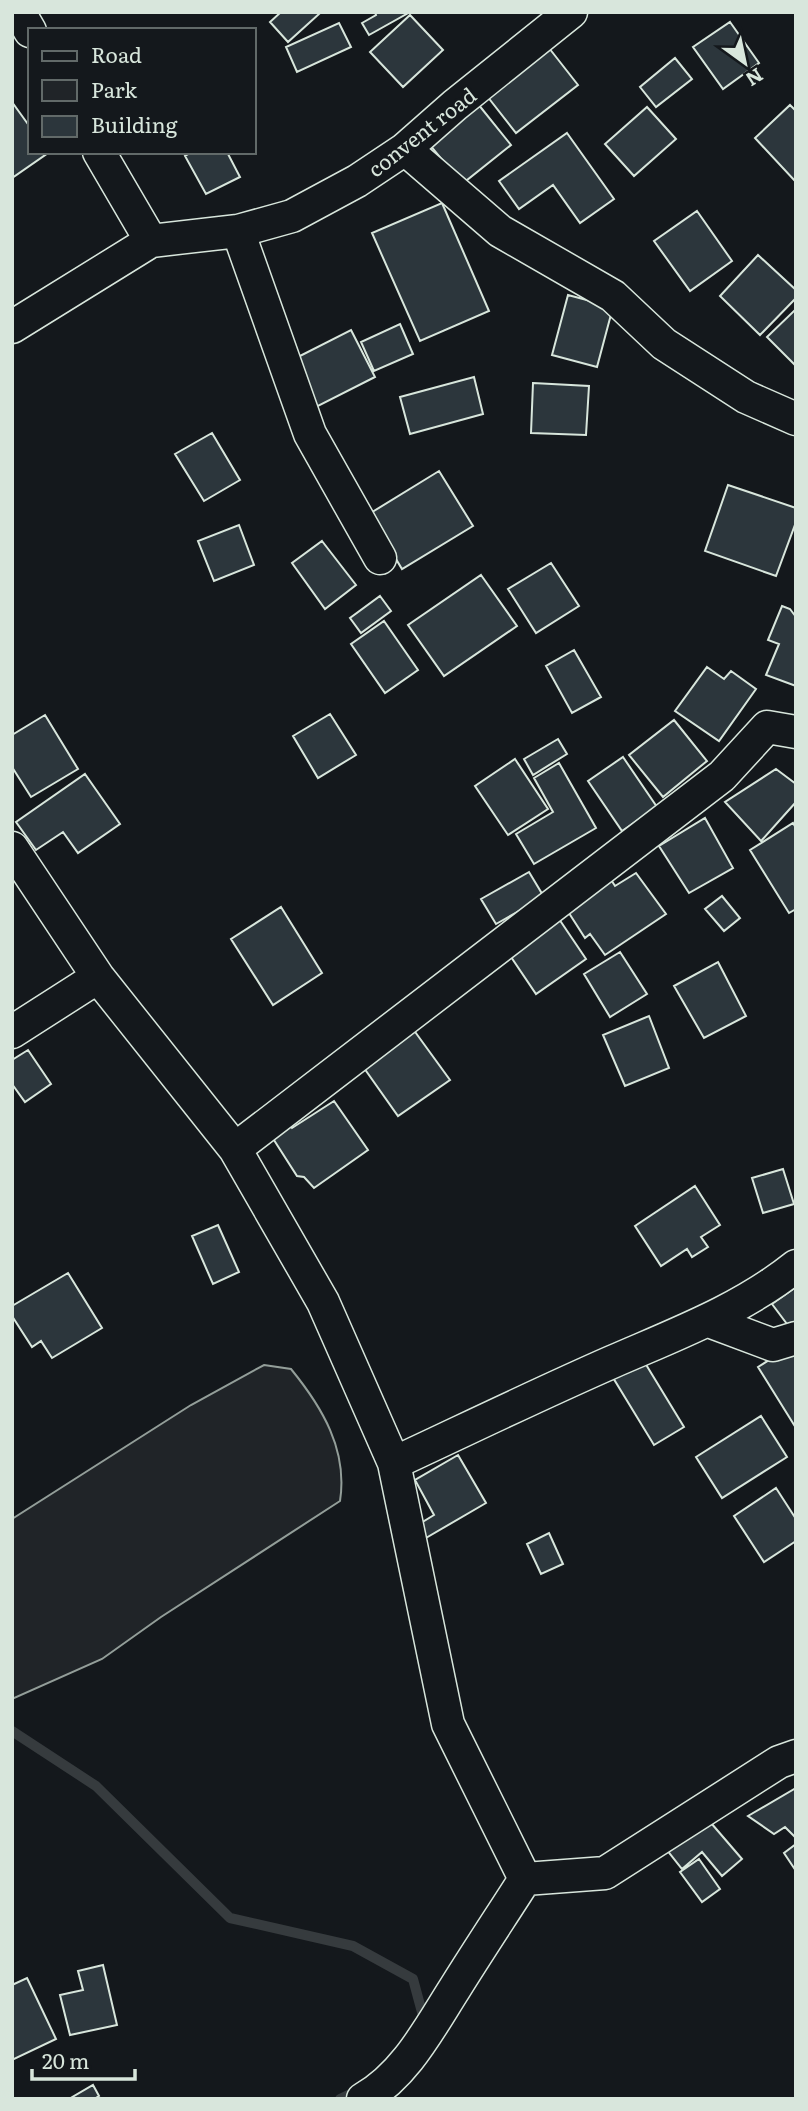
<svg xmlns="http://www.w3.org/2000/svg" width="808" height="2111" font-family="Literata,serif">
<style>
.green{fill:#202428;stroke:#939e99;stroke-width:2}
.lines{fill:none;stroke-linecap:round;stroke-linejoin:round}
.stream{stroke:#363b3e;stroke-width:10}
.building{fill:#2c363c;stroke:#d8e6dc;stroke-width:2}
.minor-casing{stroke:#d8e6dc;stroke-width:35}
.minor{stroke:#14181c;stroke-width:32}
.labels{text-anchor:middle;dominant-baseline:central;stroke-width:5;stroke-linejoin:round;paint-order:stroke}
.street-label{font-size:21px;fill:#d8e6dc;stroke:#14181c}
</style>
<rect width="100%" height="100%" fill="#14181c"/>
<path class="green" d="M264 1365 291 1369C322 1407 348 1450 340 1501L161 1617 102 1659 12 1699V1519L191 1405Z"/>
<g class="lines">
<path class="stream" d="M12 1731 96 1786 230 1918 353 1946 413 1979 423 2016 419 2023
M340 2099 359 2090"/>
</g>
<path class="building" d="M281 12H317L319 14 288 42 270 22Z
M375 12H410L369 35 362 23 376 15Z
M410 15 443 50 403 87 370 52Z
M730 22 759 63 723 89 693 47Z
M339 23 351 47 297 72 286 47Z
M549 48 578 85 516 133 487 96Z
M675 58 692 79 656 107 640 87Z
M12 102 30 127V152L48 153 12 178Z
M478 104 511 145 462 184 429 144Z
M790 105 796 111 795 181 755 138Z
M647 107 676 139 634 176 605 144Z
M567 133 614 199 580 223 553 185 519 209 499 181Z
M192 152H227L240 177 206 194 185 156Z
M442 203 489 311 420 341 372 233Z
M697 211 732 261 690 291 654 241Z
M758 255 796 290V298L760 335 720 296Z
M568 295 613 307 597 367 552 355Z
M796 309V366L767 337Z
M400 324 413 354 374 371 361 342Z
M351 330 375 377 314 408 290 361Z
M474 377 483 414 410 434 400 397Z
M533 383 589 386 586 435 531 433Z
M212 433 240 480 204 501 175 454Z
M439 471 473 526 402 569 369 514Z
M728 485 796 508V522L776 576 705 551Z
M239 525 254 565 214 581 198 541Z
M322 541 356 585 325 609 292 563Z
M551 563 579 606 536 633 508 589Z
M481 575 517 626 444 676 408 625Z
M380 596 391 611 361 633 350 618Z
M782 606 790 609 796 617V686L766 675 779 644 768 640Z
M384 621 418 670 385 693 351 644Z
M574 650 601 697 572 713 546 666Z
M707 667 724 679 731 671 756 689 719 741 675 711Z
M330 714 356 755 318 778 293 736Z
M45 715 78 769 31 797 12 767V735Z
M674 720 707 761 663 797 629 755Z
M558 739 567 754 533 775 524 759Z
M623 757 657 807 622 831 588 781Z
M515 759 548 809 508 835 475 786Z
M559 763 596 828 534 864 516 834 553 812 534 778Z
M776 769 796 784V802L761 841 725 802Z
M85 774 120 824 78 853 63 832 36 850 16 822Z
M705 818 733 868 689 893 659 846Z
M793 823 796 828V909L789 913 750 850Z
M529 872 544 897 496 924 481 899Z
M636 873 666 914 605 955 590 934 585 938 567 910 610 878 615 886Z
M722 896 740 918 724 931 705 909Z
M281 907 322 973 273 1005 231 939Z
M557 916 586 959 536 994 507 951Z
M620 952 647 994 610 1017 584 974Z
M718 962 746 1016 704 1038 674 986Z
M649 1016 669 1068 625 1086 603 1035Z
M413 1029 450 1080 398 1116 364 1068Z
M28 1050 51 1084 25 1102 12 1084V1060Z
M334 1101 368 1150 314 1188 304 1177 297 1176 272 1137 288 1122 292 1128Z
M783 1169 794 1204 763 1213 752 1178Z
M695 1186 720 1225 701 1237 708 1247 692 1257 687 1249 661 1266 635 1226Z
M218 1225 239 1272 213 1284 192 1236Z
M68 1273 102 1328 52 1358 41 1341 32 1347 12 1316V1306Z
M796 1287V1336L772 1304Z
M796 1343V1428L758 1367Z
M642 1358 684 1427 654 1445 612 1376Z
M761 1416 787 1457 722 1498 696 1457Z
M458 1455 486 1503 419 1542 411 1529 434 1515 415 1480Z
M776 1488 796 1519V1541L764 1562 734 1516Z
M549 1533 563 1564 541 1574 527 1544Z
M796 1788V1838L785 1827 774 1834 748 1816Z
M705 1816 742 1859 722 1876 702 1852 682 1869 667 1850Z
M796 1844V1871L784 1853Z
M699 1859 720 1889 702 1902 680 1872Z
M103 1965 117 2025 70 2035 60 1995 83 1990 78 1971Z
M27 1978 56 2039 12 2060V1985Z
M93 2085 99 2096 94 2099H69Z"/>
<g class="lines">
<g class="minor-casing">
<path id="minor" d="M19 12 30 31
M405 149 500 231 613 296 664 344 746 397 796 419
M99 152 151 241 238 231 292 216 357 181 405 149 455 105 571 12
M238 231 310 434 380 558
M12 327 151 241
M12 848 98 977 235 1149 323 1302 394 1463 448 1724 525 1879
M12 1032 98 977
M235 1149 722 776 767 727 796 732
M709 1321 773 1345 796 1338
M394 1463C467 1429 539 1394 612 1362 676 1334 741 1310 796 1266
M363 2099C405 2076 430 2027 455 1988 478 1951 502 1915 525 1879L605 1873 779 1762 796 1756"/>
</g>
<use href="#minor" class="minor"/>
</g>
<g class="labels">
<g class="street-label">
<text transform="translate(421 131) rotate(-38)">convent road</text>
</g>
</g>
<rect width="808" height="2111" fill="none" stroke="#d8e6dc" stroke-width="28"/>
<rect x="28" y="28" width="228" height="126" fill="#14181c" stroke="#626a69" stroke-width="2"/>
<rect x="42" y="51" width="35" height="10" fill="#14181c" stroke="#626a69" stroke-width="2"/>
<text x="91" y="63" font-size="21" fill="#d8e6dc">Road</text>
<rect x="42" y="80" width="35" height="21" fill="#202428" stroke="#626a69" stroke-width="2"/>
<text x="91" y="98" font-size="21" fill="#d8e6dc">Park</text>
<rect x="42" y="116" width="35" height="21" fill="#2c363c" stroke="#626a69" stroke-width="2"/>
<text x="91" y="133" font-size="21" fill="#d8e6dc">Building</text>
<g transform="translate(745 63) rotate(147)" stroke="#14181c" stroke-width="5" paint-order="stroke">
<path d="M0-5L12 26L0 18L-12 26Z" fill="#d8e6dc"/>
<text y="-10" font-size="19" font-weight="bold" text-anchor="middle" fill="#d8e6dc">N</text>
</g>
<path d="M32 2069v10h103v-10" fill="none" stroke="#d8e6dc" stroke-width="3.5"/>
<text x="42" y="2069" font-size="21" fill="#d8e6dc" stroke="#14181c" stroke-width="5" paint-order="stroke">20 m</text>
</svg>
